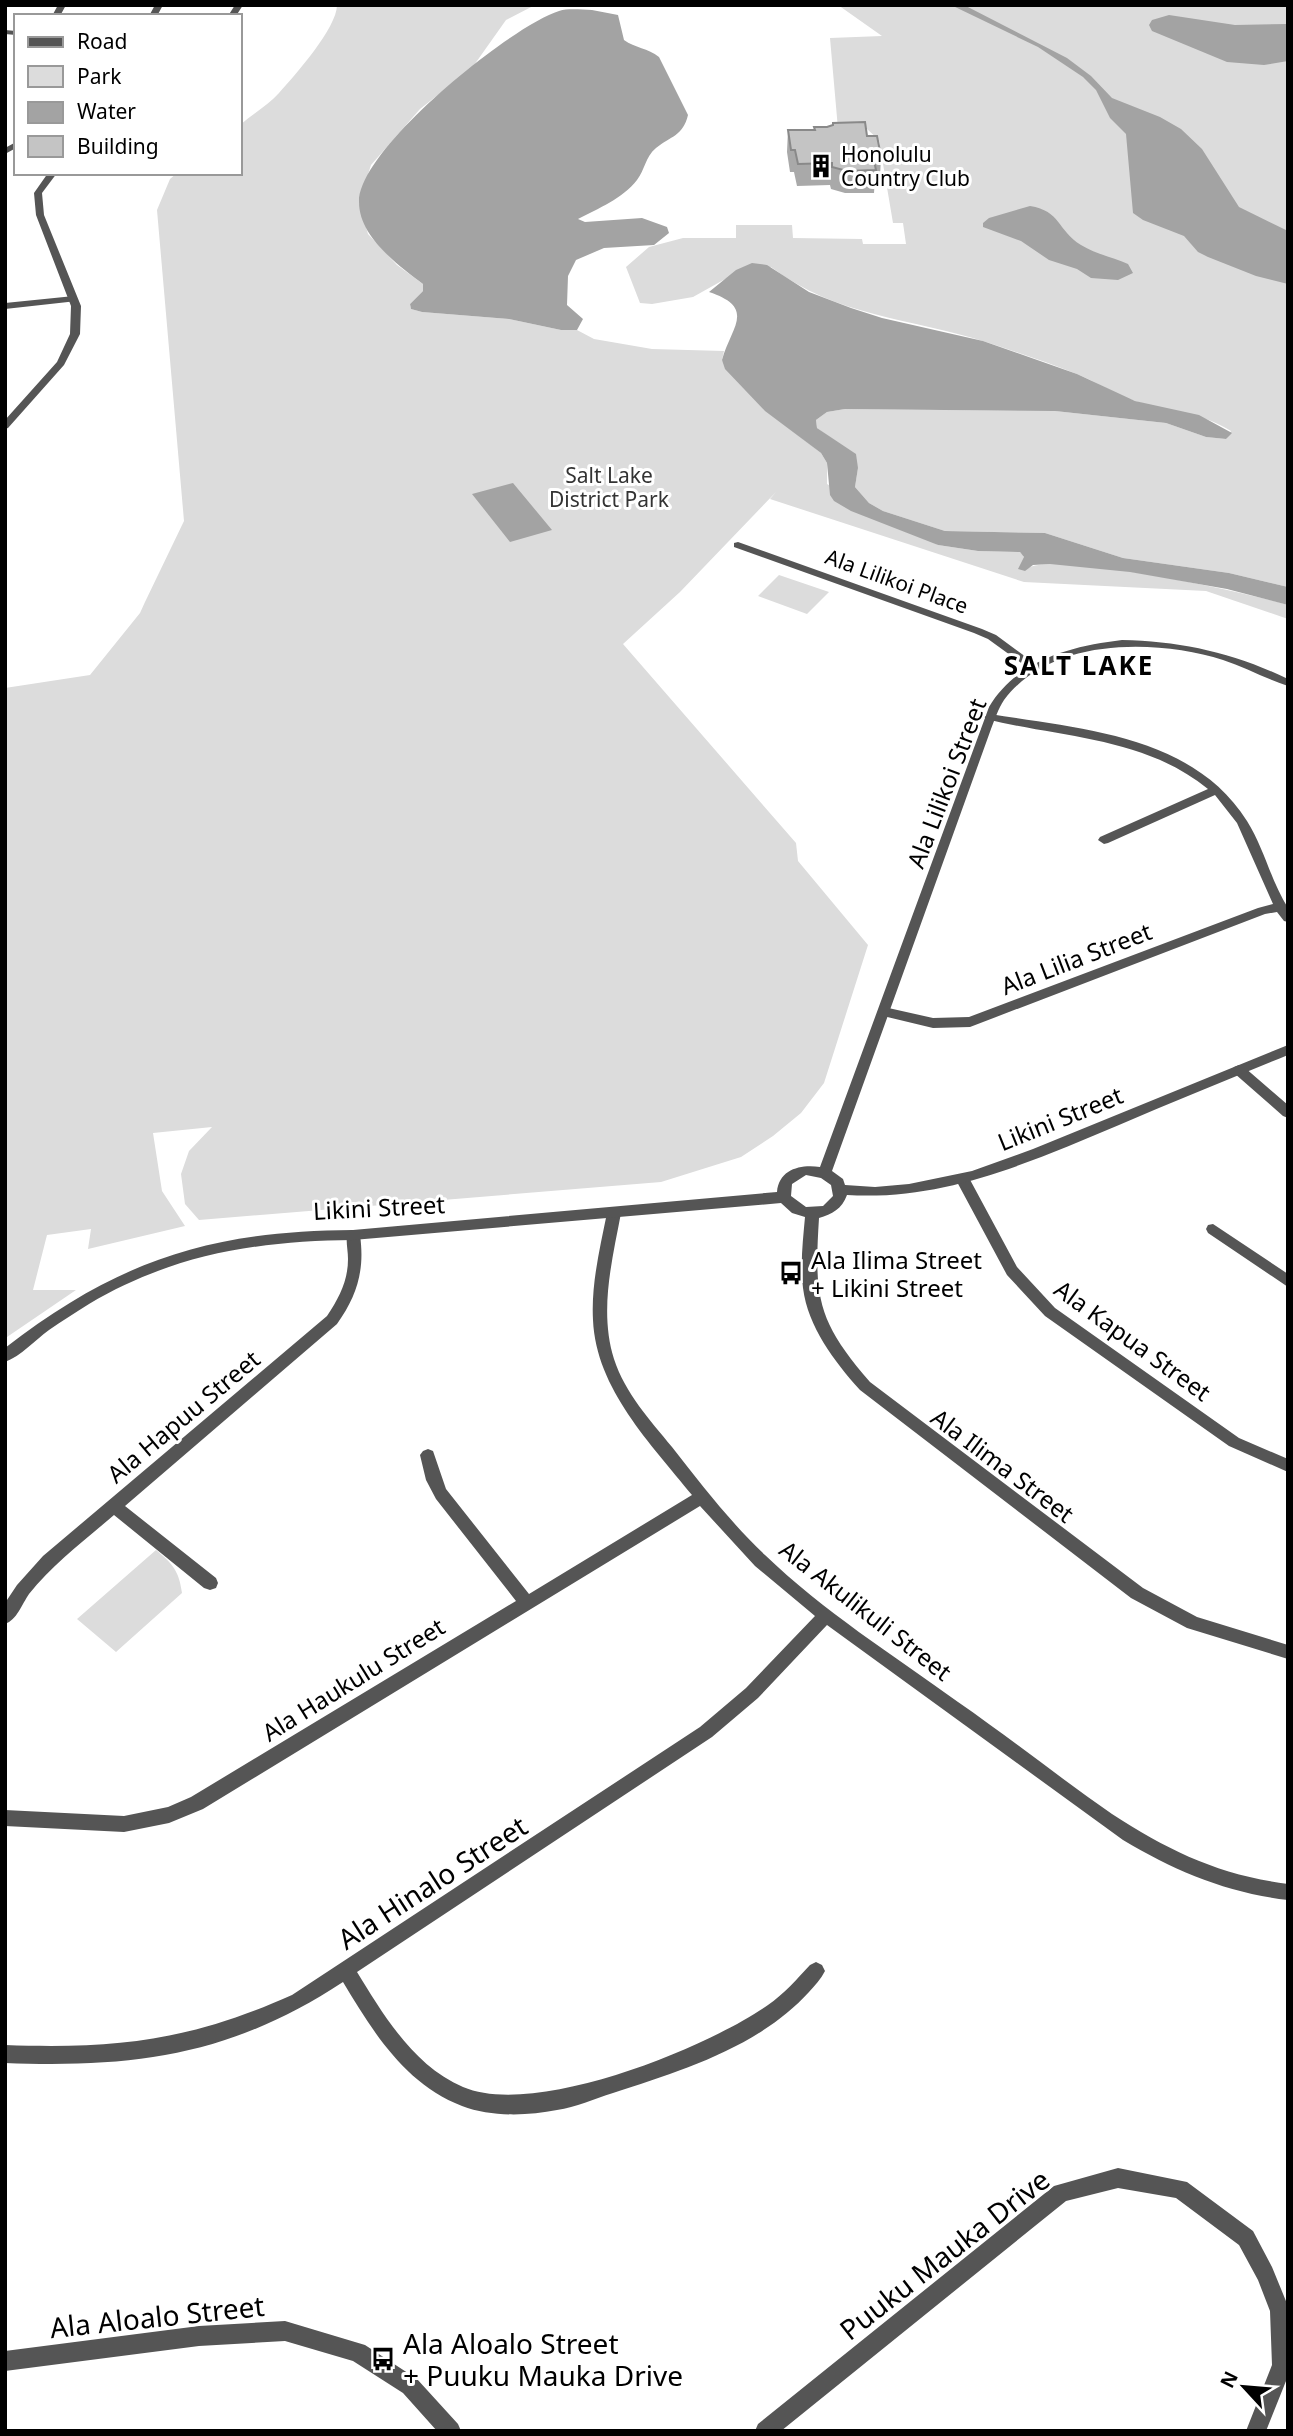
<svg xmlns="http://www.w3.org/2000/svg" width="1293" height="2436" font-family="'Noto Sans',sans-serif">
<style>
.green{fill:#dcdcdc}
.water{fill:#a3a3a3}
.lines{fill:none;stroke-linecap:round;stroke-linejoin:round}
.minor{fill:#555;fill-rule:evenodd}
.tertiary{fill:#555;fill-rule:evenodd}
.wall{fill:#a9a9a9}
.building{fill:#c4c4c4;stroke:#898989;stroke-width:2}
.labels{text-anchor:middle;dominant-baseline:central;stroke-width:6;stroke-linejoin:round;paint-order:stroke}
.far-poi-label{font-size:21px;fill:#000;stroke:#fff;text-anchor:start}
.far-park-label{font-size:21px;fill:#333;stroke:#fff}
.far-street-label{font-size:21px;fill:#000;stroke:#fff}
.street-label{font-size:24px;fill:#000;stroke:#fff}
.poi-label{font-size:24px;fill:#000;stroke:#fff;text-anchor:start}
.far-district-label{font-size:26px;font-weight:bold;letter-spacing:2px;fill:#000;stroke:#fff}
.near-street-label{font-size:28px;fill:#000;stroke:#fff}
.near-poi-label{font-size:28px;fill:#000;stroke:#fff;text-anchor:start}
</style>
<rect width="100%" height="100%" fill="#fff"/>
<path class="green" d="M337 5H535L506 20 472 68 420 109 371 165 359 202 368 234 397 265 423 284V291L410 304 411 309 422 312 509 319 561 330H577L594 339 652 349 724 351 722 360C752 404 781 421 821 453L827 463V484L938 545 978 551 1020 552 1023 555 1028 568C1058 551 1249 593 1288 605V619L1206 591 1024 582 770 499 776 492 680 592 623 644 796 843 798 861 868 945 824 1083 801 1113 773 1136 741 1157 661 1182 199 1220 185 1204 181 1174 189 1151 212 1127 153 1133 162 1191 185 1226 88 1249 91 1229 47 1235 33 1290H76L7 1337 5 688 90 675 140 613 145 602 184 521 157 210 170 179 177 173H240V125C253 114 268 105 279 93 295 75 337 28 337 5Z
M838 5H1288V587L1229 573 1123 558 1045 533 945 531 883 511 869 503 855 487 858 468 835 441 817 428 816 420 827 412 845 409 1055 411 1166 423 1206 437 1226 439 1231 431C1199 411 1169 413 1135 401 1115 394 1096 382 1077 374 1047 362 1016 352 986 342 911 318 837 317 771 267L727 278 693 297 652 304 640 303 626 267 649 247 683 238H736V225H792L793 238 862 239 863 244H906L903 223H893L879 140 867 129H838L830 38 882 36Z
M779 575 829 592 807 614 758 596Z
M156 1550C173 1564 179 1571 182 1593L116 1652 77 1619Z"/>
<path class="water" d="M951 5H964L1067 58 1091 76 1112 98 1160 117 1181 129 1202 149 1239 207 1288 231V284L1256 276 1208 257 1198 252 1184 236 1143 220 1133 213 1126 134 1110 118 1096 90 1083 77 1038 47Z
M592 10 618 15 624 40C635 48 648 48 659 57L688 115C683 136 671 136 656 148 645 157 645 170 637 180 622 199 599 208 578 219L585 222 642 218 667 227 669 233 654 245 604 248 576 260 568 276 567 305 583 319 577 330H561L509 319 422 312 411 309 410 304 423 291V284C398 265 359 237 359 202 358 149 511 26 559 11 569 8 582 10 592 10Z
M1169 15 1235 25 1288 24V61L1264 65 1227 62 1152 31 1149 25 1152 20Z
M1030 206C1061 211 1057 230 1081 245 1095 254 1113 257 1128 264L1133 273 1118 280 1091 278 1077 269 1049 260 1021 241 983 227V223L989 218Z
M752 263 767 265 809 292 851 308 882 318 983 341 1077 374 1135 401 1199 415 1232 433 1226 439 1206 437 1166 423 1055 411 845 409 827 412 816 420 817 428 856 454 858 468 855 487 869 503 883 511 945 531 1045 533 1123 558 1229 573 1288 587V605L1227 589 1130 572 1050 564 1033 565 1025 571 1018 569 1024 557 1020 552 978 551 938 545 851 511 834 501 830 495 827 463 821 453 765 411 725 369 722 360C731 327 757 308 709 292L736 270Z
M513 483 552 530 510 542 472 494Z"/>
<g class="lines">
<path class="minor" d="M58 5H66L60 16H52Z
M155 5H163L157 16H149Z
M5 30 16 31V35L5 34Z
M16 142V148L5 154V148Z
M74 296 77 297V301L5 309V303Z
M738 542 982 629 996 635 1041 668 1035 671 1031 670 988 639 974 633 734 547V543Z
M990 714C1081 729 1193 735 1247 821 1264 848 1271 881 1288 908V922L1284 921 1277 912 1265 914 970 1027 933 1028 879 1015 878 1012 879 1009 884 1007 933 1018 969 1017 1258 908 1273 904 1237 823 1215 795 1108 843 1104 844 1098 840 1100 837 1208 789C1144 737 1063 738 986 719L984 717Z
M1239 1065 1244 1067 1288 1105V1118L1283 1116 1234 1073 1232 1070 1234 1067Z
M963 1175 968 1176 1017 1267 1055 1308 1239 1438 1288 1459V1472L1229 1446 1045 1316 1007 1275 956 1180Z
M614 1208 621 1213C612 1261 599 1311 614 1359 625 1393 650 1420 672 1447 701 1484 730 1522 765 1555 823 1611 893 1655 958 1702 1010 1738 1060 1778 1112 1814 1169 1851 1219 1875 1288 1884V1900C1227 1893 1175 1871 1123 1840L827 1625 758 1698 712 1737 357 1972C384 2016 414 2066 463 2087 535 2118 707 2048 768 2005 784 1994 797 1979 810 1965L816 1962 822 1965 825 1971C821 1979 815 1985 809 1992 759 2047 681 2071 613 2093 594 2099 576 2107 557 2110 527 2116 491 2117 462 2106 405 2084 373 2032 343 1982 232 2055 136 2068 5 2063V2045C116 2049 189 2041 292 1995L700 1727 746 1688 815 1616 755 1566 700 1506 203 1809 169 1823 124 1832 5 1826V1810L124 1816 168 1807 191 1797 516 1601 436 1499 426 1480 420 1455 423 1451 428 1449 433 1451 446 1489 529 1594 692 1495C651 1444 596 1389 593 1320 591 1284 600 1248 607 1213Z
M1213 1224 1288 1274V1287L1208 1233 1206 1229 1208 1225Z
M353 1230 358 1231 360 1235C365 1270 357 1296 337 1324L125 1506 216 1578 218 1583 216 1588 210 1590 204 1588 114 1515C85 1540 53 1564 29 1594 22 1604 17 1620 5 1624V1603L17 1585 43 1556 327 1316C339 1298 348 1281 348 1259 348 1249 345 1240 348 1231Z
M1118 2168 1187 2182 1253 2231 1272 2267 1288 2306V2376L1266 2431H1246L1272 2365 1270 2311 1258 2280 1239 2245 1176 2198 1118 2188 1066 2201 781 2431H755L758 2424 1054 2186Z
M285 2321 365 2345 417 2379 458 2424 461 2431H437L403 2393 353 2361 285 2341 199 2346 5 2371V2351L199 2326Z"/>
<path class="tertiary" d="M235 5H243L236 16H228Z
M48 173H57L42 193 44 215 81 306 80 334 64 365 8 428 5 429V420L57 362 70 334 71 306 36 215 34 193Z
M1122 640C1181 641 1234 653 1288 679V686C1266 679 1245 667 1223 660 1156 639 1051 637 1004 700 998 709 995 719 991 729L832 1171 843 1179 845 1185 875 1187 909 1184 972 1171 1033 1149 1288 1045V1055C1231 1078 1175 1101 1119 1125 1031 1162 944 1201 847 1195 842 1209 832 1214 819 1218 814 1297 817 1321 870 1382L1143 1588 1197 1617 1288 1645V1659L1187 1628 1131 1598 860 1390C834 1361 808 1327 803 1288 800 1264 803 1240 805 1217L792 1213 781 1203 353 1240C258 1241 173 1254 89 1304 76 1312 62 1321 49 1330 35 1340 21 1356 5 1362V1348C119 1260 210 1231 353 1230L777 1192C779 1169 801 1164 820 1167L989 707C1017 660 1071 646 1122 640ZM806 1175 821 1178 831 1185 833 1196 823 1206 806 1207 791 1196 792 1184Z"/>
</g>
<path class="wall" d="M833 123 867 136 881 156 880 178H875L874 193H845L831 189 830 185 797 186 794 172H790L787 152 788 130H814L833 125Z"/>
<path class="building" d="M865 122 867 136H877L881 156H873L876 170 847 171 832 167V163L798 164 795 150H791L788 130H815L814 127H827L833 125V123Z"/>
<defs>
<g id="building-bare" transform="scale(1.89)"><path d="M-4-6H4V6H1V3H-1V6H-4ZM-2.5-4.3h1.7v1.8h-1.7ZM.8-4.3h1.7v1.8H.8ZM-2.5-1h1.7V.8h-1.7ZM.8-1h1.7V.8H.8Z" fill="#000" stroke="#fff" stroke-width="2.5" paint-order="stroke"/></g>
<g id="bus-bare" transform="scale(1.89)"><path d="M-5-6H5V4H4V6H2V4H-2V6H-4V4H-5ZM-3.5-4V0h7V-4ZM-3.5 1.2v1.5H-2V1.2ZM2 1.2v1.5H3.5V1.2Z" fill="#000" stroke="#fff" stroke-width="2.5" paint-order="stroke"/></g>
</defs>
<g fill-rule="evenodd">
<use href="#building-bare" x="821" y="166"/>
<use href="#bus-bare" x="791" y="1273"/>
<use href="#bus-bare" x="383" y="2359"/>
</g>
<g class="labels">
<g class="far-poi-label">
<text x="841" y="154">Honolulu<tspan x="841" dy="24">Country Club</tspan></text>
</g>
<g class="far-park-label">
<text x="609" y="475">Salt Lake<tspan x="609" dy="24">District Park</tspan></text>
</g>
<g class="far-street-label">
<text transform="translate(897 581) rotate(20)">Ala Lilikoi Place</text>
</g>
<g class="street-label">
<text transform="translate(946 783) rotate(-69)">Ala Lilikoi Street</text>
<text transform="translate(1076 958) rotate(-21)">Ala Lilia Street</text>
<text transform="translate(1060 1118) rotate(-22)">Likini Street</text>
<text transform="translate(379 1207) rotate(-3)">Likini Street</text>
<text transform="translate(1133 1340) rotate(36)">Ala Kapua Street</text>
<text transform="translate(183 1416) rotate(-40)">Ala Hapuu Street</text>
<text transform="translate(1003 1465) rotate(37)">Ala Ilima Street</text>
<text transform="translate(866 1610) rotate(38)">Ala Akulikuli Street</text>
<text transform="translate(353 1679) rotate(-32)">Ala Haukulu Street</text>
</g>
<g class="poi-label">
<text x="811" y="1259">Ala Ilima Street<tspan x="811" dy="28">+ Likini Street</tspan></text>
</g>
<g class="far-district-label">
<text x="1079" y="665">SALT LAKE</text>
</g>
<g class="near-street-label">
<text transform="translate(432 1882) rotate(-33)">Ala Hinalo Street</text>
<text transform="translate(944 2254) rotate(-38)">Puuku Mauka Drive</text>
<text transform="translate(157 2316) rotate(-6)">Ala Aloalo Street</text>
</g>
<g class="near-poi-label">
<text x="403" y="2343">Ala Aloalo Street<tspan x="403" dy="32">+ Puuku Mauka Drive</tspan></text>
</g>
</g>
<rect width="1293" height="2436" fill="none" stroke="#000000" stroke-width="14"/>
<rect x="14" y="14" width="228" height="161" fill="#ffffff" stroke="#999999" stroke-width="2"/>
<rect x="28" y="37" width="35" height="10" fill="#555555" stroke="#999999" stroke-width="2"/>
<text x="77" y="49" font-size="21" fill="#000000">Road</text>
<rect x="28" y="66" width="35" height="21" fill="#dcdcdc" stroke="#999999" stroke-width="2"/>
<text x="77" y="84" font-size="21" fill="#000000">Park</text>
<rect x="28" y="102" width="35" height="21" fill="#a3a3a3" stroke="#999999" stroke-width="2"/>
<text x="77" y="119" font-size="21" fill="#000000">Water</text>
<rect x="28" y="136" width="35" height="21" fill="#c4c4c4" stroke="#999999" stroke-width="2"/>
<text x="77" y="154" font-size="21" fill="#000000">Building</text>
<g transform="translate(1244 2387) rotate(296)" stroke="#ffffff" stroke-width="5" paint-order="stroke">
<path d="M0-5L12 26L0 18L-12 26Z" fill="#000000"/>
<text y="-10" font-size="19" font-weight="bold" text-anchor="middle" fill="#000000">N</text>
</g>
</svg>
